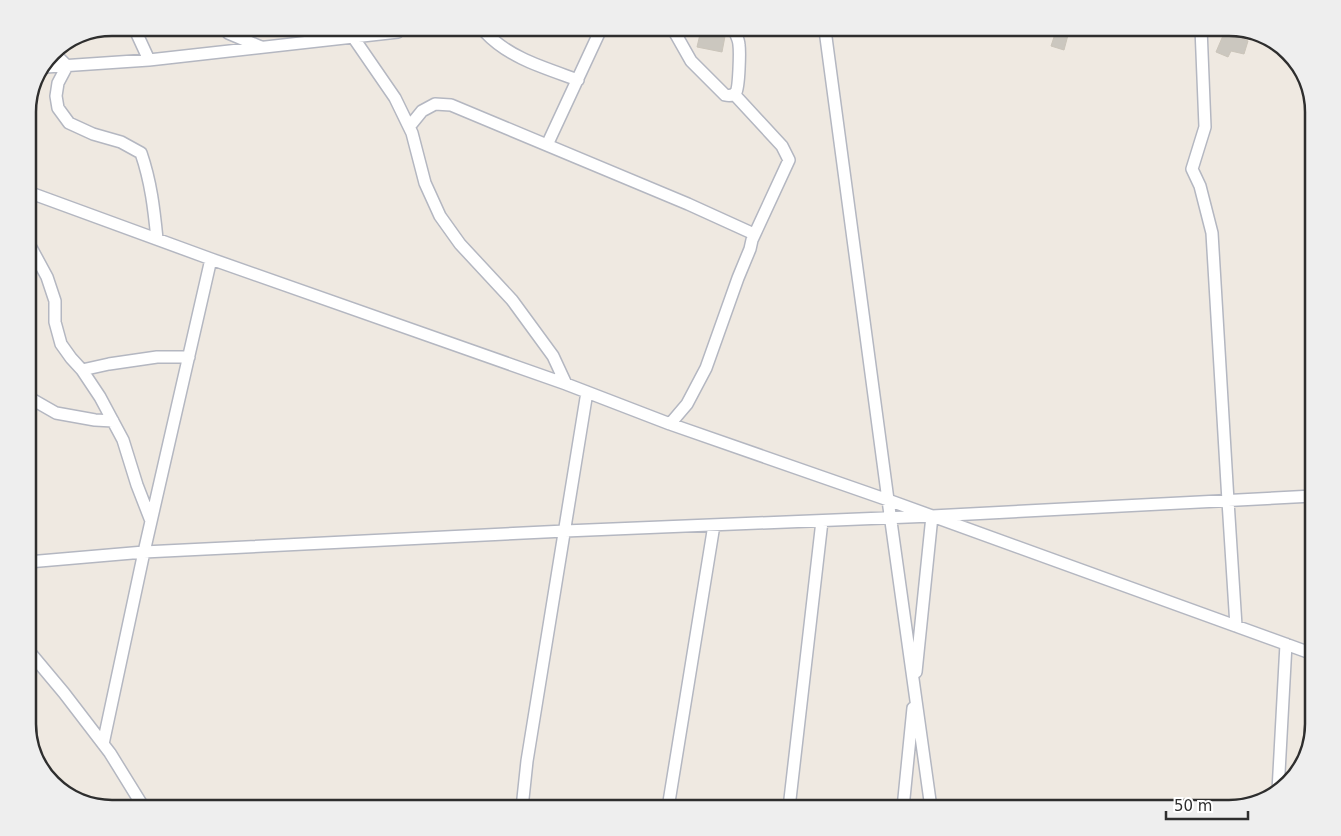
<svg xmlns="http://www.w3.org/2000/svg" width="1341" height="836" font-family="'DejaVu Sans',sans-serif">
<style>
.building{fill:#cbc7bf;stroke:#cbc5ba}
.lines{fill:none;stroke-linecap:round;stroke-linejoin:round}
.street-casing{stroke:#b4b7c1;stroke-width:14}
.street{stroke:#fff;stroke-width:11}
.rim{fill:none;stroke:#2e2e2e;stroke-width:2.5}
</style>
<rect width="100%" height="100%" fill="#efe9e1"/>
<path class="building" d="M1057 28H1066L1064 34 1068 35 1064 50 1051 46Z
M701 30 726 31 722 52 697 47Z
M1225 31 1248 41 1244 54 1231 51 1228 57 1216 52Z"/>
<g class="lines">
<g class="street-casing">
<path id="street" d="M1201 28 1205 127 1192 169 1200 186 1212 233 1228 501 1236 626
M825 30 888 500 931 808
M674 31 691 61 725 95C729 96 733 96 736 92 739 87 740 52 739 45 739 40 736 35 734 30
M485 32C509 58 545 68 578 80
M228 33 261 47
M137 34 149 60
M353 37 395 98 412 133 425 183 440 216 460 244 512 300 553 356 566 384
M53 52 67 66 58 83 56 96 58 108 69 123 93 134 121 142 141 153C151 182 154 209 157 239
M46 67 149 60 398 32
M409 127 422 111 435 104 451 105 688 204 754 234
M547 145 600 31
M28 192 211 259 566 384 670 424 888 500 1313 654
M28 242 47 277 55 301V322L61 344 71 358 82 370 100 397 123 440 137 485 151 521
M82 370 109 364 157 357H189
M28 397 56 413 95 420 113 421
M670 424 687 404 706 368 738 278 750 249 752 240 789 160 782 146 734 94
M28 562 144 552 565 531 932 516 1313 496
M28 650 64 693 110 753 144 808
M916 672 932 516
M103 744 144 552 211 259
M1278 791 1286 644
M522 808 527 761 587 392
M668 808 714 525
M789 808 822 521
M903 808 913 708"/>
</g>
<use href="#street" class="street"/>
</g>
<path d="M0 0H1341V836H0ZM112 36H1229A76 76 0 0 1 1305 112V724A76 76 0 0 1 1229 800H112A76 76 0 0 1 36 724V112A76 76 0 0 1 112 36Z" fill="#eee" fill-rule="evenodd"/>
<path class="rim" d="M112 36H1229A76 76 0 0 1 1305 112V724A76 76 0 0 1 1229 800H112A76 76 0 0 1 36 724V112A76 76 0 0 1 112 36Z"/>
<path d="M1166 811v8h82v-8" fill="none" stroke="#2e2e2e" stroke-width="2.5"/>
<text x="1174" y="811" font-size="15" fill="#2e2e2e" stroke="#ffffff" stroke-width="4" paint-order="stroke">50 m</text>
</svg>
